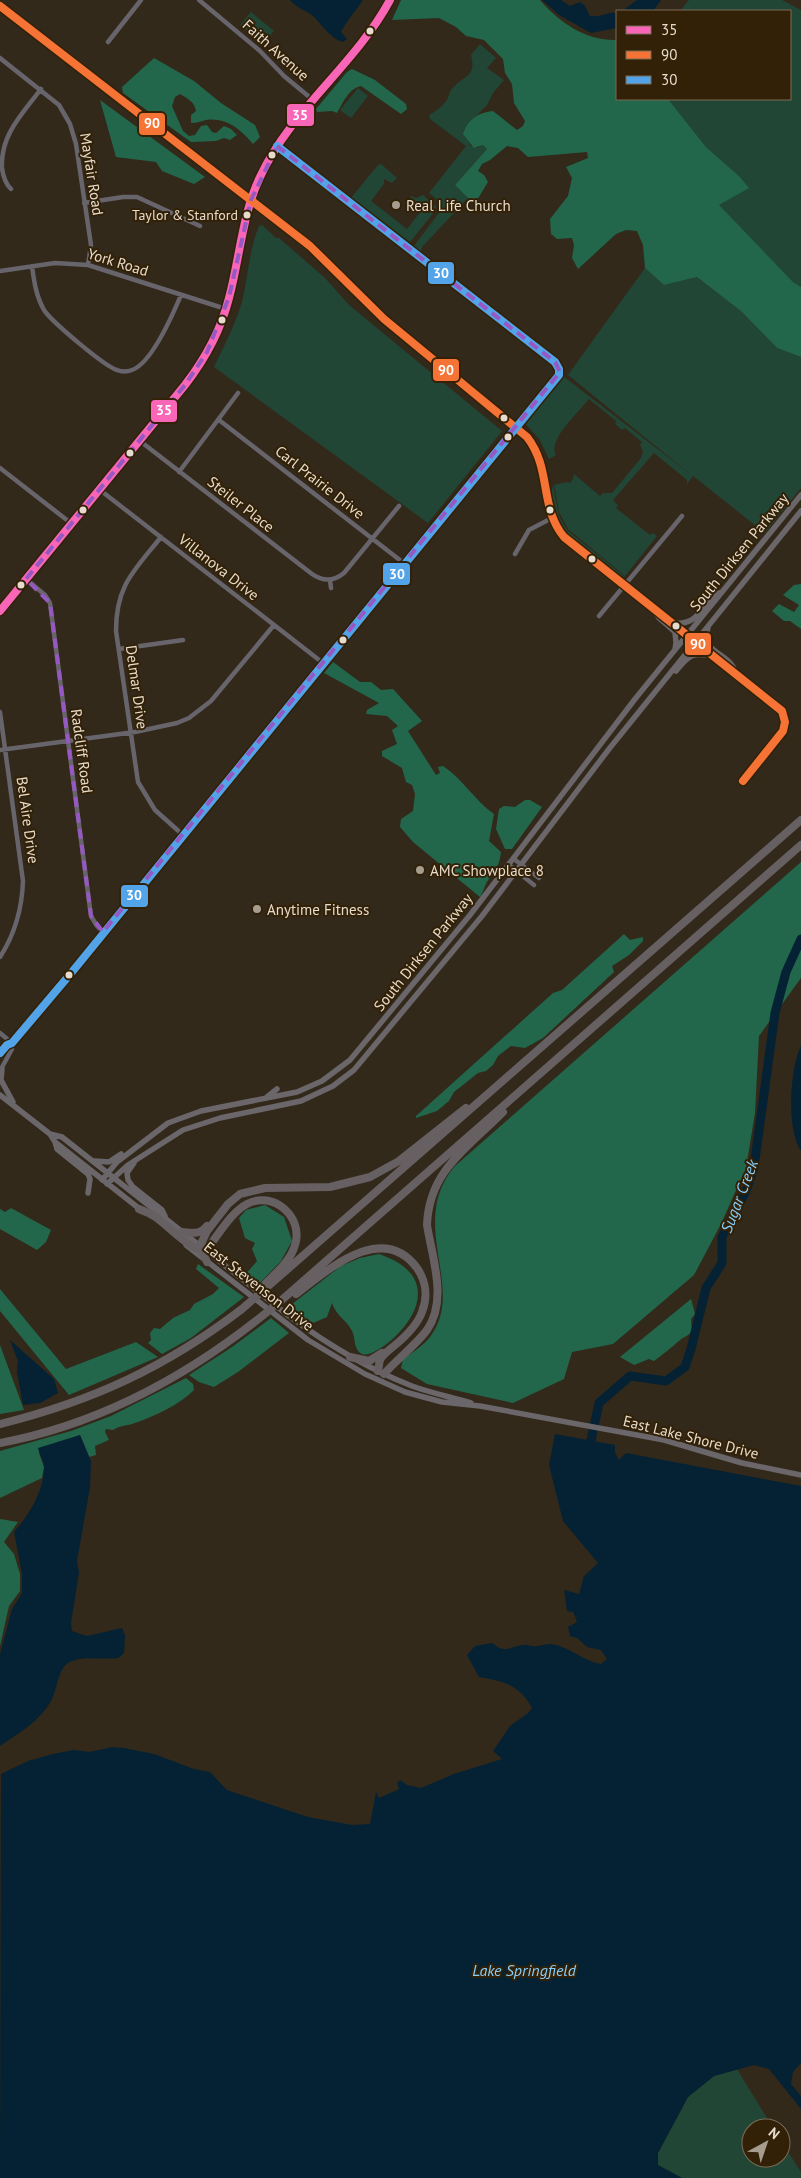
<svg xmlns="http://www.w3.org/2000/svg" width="801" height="2178" font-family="'PT Sans',sans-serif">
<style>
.green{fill:#224635}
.forest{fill:#22674b}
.water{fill:#042233}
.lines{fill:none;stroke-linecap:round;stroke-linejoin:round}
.river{stroke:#042233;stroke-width:9}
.street{stroke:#68646b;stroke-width:4.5}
.secondary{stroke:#6a666a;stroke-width:5.5}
.highway{stroke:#666062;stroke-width:8}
.bus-1-casing{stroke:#322106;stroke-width:11}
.bus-2-casing{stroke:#322106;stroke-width:11}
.bus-3-casing{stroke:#322106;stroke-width:11}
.bus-1{stroke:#fa66b7;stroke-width:8}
.bus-2{stroke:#f57335;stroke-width:8}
.bus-3{stroke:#53a3e8;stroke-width:8}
.marked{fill:none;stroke:#9658c2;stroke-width:4;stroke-dasharray:10 6;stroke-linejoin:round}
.bus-dot{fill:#e6dbcc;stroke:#322106;stroke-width:2}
.poi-dot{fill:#a79d8e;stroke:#322106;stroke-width:2}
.labels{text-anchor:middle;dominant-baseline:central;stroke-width:4;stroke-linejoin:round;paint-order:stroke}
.bus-label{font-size:14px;fill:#e6dbcc;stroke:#322106;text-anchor:end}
.street-label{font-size:15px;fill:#e6dbcc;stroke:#322106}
.poi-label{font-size:15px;fill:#e6dbcc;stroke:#322106;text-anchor:start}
.water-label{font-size:16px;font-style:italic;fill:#85cdfb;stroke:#322106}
.line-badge{stroke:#322106;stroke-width:2}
.badge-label{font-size:14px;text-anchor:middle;font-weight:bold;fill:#fff}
</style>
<rect width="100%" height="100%" fill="#32291b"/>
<path class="green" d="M689 0H782L801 10V287L793 282 718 205 748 188 739 176 706 147 668 99H790V11H680Z
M251 12 274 31 263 44 240 25Z
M480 44 496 58 487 68 504 80 493 93 487 105 474 118 469 141 470 145 477 148 483 145 487 149 455 185 468 198 422 247 420 254 422 256 413 250V247L416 248 414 246 441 210 440 202 429 193 466 146 430 119 429 115C436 111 442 107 447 100 449 97 449 92 452 89 463 75 477 78 471 55Z
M358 88 368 96 351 118 340 110Z
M381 164 397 178 392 183 384 179V184L371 201 407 229 422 210 410 201 411 196 416 198 423 195 436 207 435 211 410 242 351 198 378 165Z
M262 225 276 238H279L325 278 349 305 502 431 428 523 214 367C224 346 235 325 242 302 248 277 249 250 259 226Z
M645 268 664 285 697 277 742 312 777 348 801 357V488L765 533 693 476 687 484V480L654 453 613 500 618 505 616 508 650 535 653 533 657 536 625 576 568 529 559 512 554 485 567 482 570 483 573 479 574 474 600 496 603 493H612L641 458 643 452 640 445 642 442 625 428 622 430 615 424 616 421 589 399C579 412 547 440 556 455L549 459 540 440 525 423 563 376 690 474 568 375Z
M553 486 559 516 567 530 625 577 618 576C592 555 558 537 553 501 552 495 550 491 553 486Z
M737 2069 773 2128H751V2158H781V2141L801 2172V2178H682L658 2165V2153L688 2097 714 2076Z"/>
<path class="forest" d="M401 0H540C560 23 586 41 617 40V99H668L706 147 739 176 749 188 719 205 793 282 801 287V357L777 348 742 312 697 277 664 285 645 268 643 245 637 231 626 230 616 234 578 269 572 258 574 245 572 238 557 239 551 234 550 219 568 196 572 178 566 167 588 158 587 152 528 157 518 148 507 146 490 160 482 164 478 171 484 175 488 182 477 200 468 198 455 185 487 149 483 145 474 148 463 134C468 119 479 112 493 111L517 130 523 126 525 121 514 103 512 84 505 73 503 59 484 40 466 36 456 27 439 18 392 20Z
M154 58 194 81 221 103 255 125 260 137 253 144C241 130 227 117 206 120 201 121 197 123 191 123V115L196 111C194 101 188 99 180 94L175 97 172 106 183 131 189 136 195 135 201 126 207 125 212 132 216 133 224 126 231 129 237 135 230 140 224 138 216 141 191 142 123 93 122 87Z
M352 69 375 80 406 104 407 109 401 114 361 86C348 89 343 103 337 113L332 111 317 112 316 109 347 72Z
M100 100 205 177 194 184 162 171 156 162 116 157Z
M801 584V629L790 621H784L772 611 779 604 794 612 799 605 783 595 794 585Z
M333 662 360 682H371L381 690 393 689 422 721 408 731 436 775 440 773 438 767 443 766C463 779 474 800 494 814L489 841 501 852C499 868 495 869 487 882 484 887 484 891 480 897L413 842 400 827 401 819 413 811 415 794 412 785 406 782 402 768 382 756V751L397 744 392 730 398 726 387 716 366 714 367 710 379 703 324 673Z
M525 800H530L542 807 512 849H505L496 829 499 809 504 806 515 807Z
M801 862V978L759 1036 755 1113 746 1168 721 1224 694 1275 613 1344 572 1352 564 1379 513 1403 427 1384 401 1368 403 1359C413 1352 426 1344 432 1334 465 1286 407 1222 455 1166Z
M624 934 630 940 643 937V941L629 955 612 966 614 972 543 1038 525 1048 511 1046 498 1056 493 1065 486 1071 478 1073 454 1092 449 1101 437 1111 416 1118V1116L553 993 562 990Z
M265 1205 284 1217 292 1241 281 1261 258 1285 245 1275 257 1261 252 1249 255 1243 245 1238 239 1218 246 1210Z
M11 1208 51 1230 46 1242 37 1250 0 1229V1209L5 1212Z
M379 1254C469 1285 377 1362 362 1354 353 1349 356 1339 352 1331 347 1320 336 1316 332 1303L327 1317 313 1323 297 1316 287 1308 341 1266 360 1258Z
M198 1264 244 1297 191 1338 162 1354 148 1343 151 1340 150 1333 154 1328 160 1329 173 1318 190 1310 194 1304 213 1294 219 1288 196 1269Z
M0 1289 66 1369 136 1342 158 1357 69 1395 0 1311Z
M691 1299 695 1314 691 1319 692 1331C687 1337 685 1336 680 1340 671 1348 663 1354 654 1361L649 1359 634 1365 620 1357Z
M271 1318 289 1333 238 1372 214 1387 199 1382 189 1375 232 1347Z
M0 1345 24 1410 0 1414Z
M186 1378 193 1384 194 1390C179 1405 155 1416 135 1423 127 1426 120 1425 113 1430L106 1429 105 1432 109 1440 95 1446 96 1455 89 1457 80 1435 39 1453 44 1467 42 1478 0 1498V1451L71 1431 111 1416Z
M0 1519 18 1522 4 1542 14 1554 20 1574V1591L9 1606 0 1646Z"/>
<path class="water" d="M290 0H363C356 11 346 21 341 32L347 39 343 42C331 39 322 25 313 16 306 10 296 8 290 0Z
M542 0H561L570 6 580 2 585 6 590 16C600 18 609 11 617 13V28L591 33 559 15Z
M637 0H661L653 11H622Z
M801 1046V1151C786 1130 790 1068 801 1046Z
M10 1340 54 1379 58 1393 40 1403 23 1405 17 1372 18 1361Z
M555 1434 615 1445V1452L619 1460 626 1453 801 1486V2063L793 2072 791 2084 801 2096V2109L769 2069 754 2065 714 2076 688 2097 658 2153V2165L682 2178H0L1 1774 28 1761 53 1754 74 1750 90 1752 112 1747 124 1748 154 1754 194 1769 210 1772 227 1790 308 1817 352 1825 370 1824 376 1792 379 1798 399 1789 397 1783 400 1780 407 1785 421 1788 454 1774 502 1759 493 1751 510 1726 528 1713 532 1708C520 1685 503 1681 479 1677L467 1655 475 1646 492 1643C507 1655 509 1646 524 1645 528 1644 528 1646 532 1646 538 1647 545 1644 551 1644 570 1647 583 1661 601 1664L607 1659 601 1650 587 1647 577 1638 570 1636 568 1627 577 1622 573 1612 567 1611 564 1590 579 1594 584 1576 598 1563 563 1521 549 1465Z
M80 1435 91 1461 90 1487 77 1561 79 1573 71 1623 72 1631 87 1636 122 1628 125 1635 124 1653 118 1658C103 1660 86 1656 72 1661 57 1666 58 1689 51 1701 39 1722 19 1733 0 1746V1654L12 1609 22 1593V1574L14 1532C29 1515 44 1491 44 1467 44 1460 39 1454 38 1448Z"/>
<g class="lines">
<path class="river" d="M590 1445 599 1403 630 1376 666 1381 685 1367 691 1349 706 1288 722 1263V1237L746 1191 754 1167 775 1013 786 972 801 939"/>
<path class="street" d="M199 0 260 51 284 76 313 100
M108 42 141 0
M0 58 59 105 70 124 76 144 91 245 88 265
M11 189C5 183 3 176 2 168 0 135 23 113 41 89
M84 203 123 197H137L200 226
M32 266C34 281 36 296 44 310 51 321 104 366 117 370 122 372 127 372 132 370 152 363 173 314 181 295
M0 271 55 263 88 265 226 309
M219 420 405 564
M140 441 312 574C322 581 333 582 344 573L399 506
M0 468 72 524
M179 472 238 393
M100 490 323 663
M161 537C134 571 116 585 116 631L138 782 155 810 183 835
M515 554 529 530 552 518
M26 579 45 595 50 603 91 916 97 926 103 932
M330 580 331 588
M599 616 682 516
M687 636 772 702C782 711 787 718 783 731L743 781
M119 649 183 640
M0 712 23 881C22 909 15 934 0 957
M0 750 135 732 177 723 189 718 211 701 274 625
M514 859 539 878
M509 865 534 885
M0 1033 12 1043
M0 1053 7 1045 12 1043 72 972 559 375V369L555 362 277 146
M0 1071 12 1049V1043"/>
<path class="secondary" d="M0 6 310 246 384 319 523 433C558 466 534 513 574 546L687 636
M0 611 185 385C205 359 221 330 229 298 240 257 242 215 260 177 291 110 355 65 390 0
M655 612 659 618 675 632 676 643 675 649
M671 623C700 626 699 607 719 593
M708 627C702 651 719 650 731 664 734 667 735 672 737 675
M676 671C689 655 692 652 713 656
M2 1069 1 1080 13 1102
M0 1095 50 1134 55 1142 141 1210
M267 1097 277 1089
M50 1134 62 1137 289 1316C327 1344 368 1369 412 1386 431 1393 451 1397 471 1403
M55 1142 57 1149 88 1174 90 1179 88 1193
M95 1161 109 1162 121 1154
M134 1163 127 1173 128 1180 133 1187 162 1210 165 1216
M102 1180 117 1162 168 1123 201 1111 297 1092 322 1081 350 1060 470 915 635 699 801 495
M107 1184 128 1165 183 1130 220 1118 301 1101 333 1086 354 1070 482 916 609 749 801 511
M186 1245 308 1340 365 1374 405 1392 442 1402 480 1406 664 1440 742 1463 801 1475"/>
<path class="highway" d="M139 1209C144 1211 149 1213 154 1216 167 1224 191 1252 206 1250 218 1236 230 1213 247 1204 273 1190 304 1217 295 1245 291 1260 276 1273 265 1284
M182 1232C192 1233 200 1235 207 1226
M207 1262 200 1246 207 1231 228 1204 240 1194 265 1188 330 1187 370 1177 399 1161 466 1108
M296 1294C328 1270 382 1221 417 1268 426 1281 428 1297 422 1312 417 1326 405 1337 394 1346 389 1350 383 1354 380 1360 379 1363 379 1367 378 1371
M350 1357 369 1361 382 1353
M384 1374C397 1359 415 1346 427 1330 448 1300 432 1257 427 1225 429 1170 468 1148 503 1112
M0 1424C93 1401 166 1367 242 1309L801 820
M0 1443C107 1423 202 1368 284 1298L801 845"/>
<g class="bus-1-casing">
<path id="bus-1" d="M0 611 185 385C205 359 221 330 229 298 240 257 242 215 260 177 291 110 355 65 390 0"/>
</g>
<g class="bus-2-casing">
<path id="bus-2" d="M0 6 310 246 384 319 527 437C552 469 539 507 564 537L782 711 785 722 783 731 743 781"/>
</g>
<g class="bus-3-casing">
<path id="bus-3" d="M0 1053 7 1045 12 1043 72 972 559 375V369L555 362 277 146"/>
</g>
<use href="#bus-1" class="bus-1"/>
<use href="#bus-2" class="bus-2"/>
<use href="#bus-3" class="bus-3"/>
</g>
<path class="marked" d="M277 146 555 362 560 372 103 932 91 916 50 603 26 579 185 385 207 352 229 297 251 200Z"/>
<g class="bus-dot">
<circle cx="370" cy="31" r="4.5"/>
<circle cx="272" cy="155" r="4.5"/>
<circle cx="247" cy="215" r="4.5"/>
<circle cx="222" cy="320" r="4.5"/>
<circle cx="504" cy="418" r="4.5"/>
<circle cx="508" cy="437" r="4.5"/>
<circle cx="130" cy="453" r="4.5"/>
<circle cx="83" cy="510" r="4.5"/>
<circle cx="550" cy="510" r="4.5"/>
<circle cx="592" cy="559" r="4.5"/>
<circle cx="21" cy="585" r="4.5"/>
<circle cx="676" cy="626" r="4.5"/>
<circle cx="343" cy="640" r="4.5"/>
<circle cx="69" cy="975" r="4.5"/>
</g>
<g class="poi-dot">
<circle cx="396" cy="205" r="5"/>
<circle cx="420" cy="870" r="5"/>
<circle cx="257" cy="909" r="5"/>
</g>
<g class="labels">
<g class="bus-label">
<text x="238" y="215">Taylor &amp; Stanford</text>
</g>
<g class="street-label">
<text transform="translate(276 50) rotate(42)">Faith Avenue</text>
<text transform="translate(92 174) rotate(81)">Mayfair Road</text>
<text transform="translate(118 262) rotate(17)">York Road</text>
<text transform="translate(320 482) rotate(38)">Carl Prairie Drive</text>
<text transform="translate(241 504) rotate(38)">Steiler Place</text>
<text transform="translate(739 552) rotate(-51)">South Dirksen Parkway</text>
<text transform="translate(219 567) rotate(38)">Villanova Drive</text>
<text transform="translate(137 687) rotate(82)">Delmar Drive</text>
<text transform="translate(82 751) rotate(82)">Radcliff Road</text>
<text transform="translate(28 820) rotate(82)">Bel Aire Drive</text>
<text transform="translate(423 952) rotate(-51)">South Dirksen Parkway</text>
<text transform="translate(259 1286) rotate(38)">East Stevenson Drive</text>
<text transform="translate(691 1437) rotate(14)">East Lake Shore Drive</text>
</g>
<g class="poi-label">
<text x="406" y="205">Real Life Church</text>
<text x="430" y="870">AMC Showplace 8</text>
<text x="267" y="909">Anytime Fitness</text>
</g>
<g class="water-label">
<text transform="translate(739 1196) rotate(-69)">Sugar Creek</text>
<text x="524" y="1970">Lake Springfield</text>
</g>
</g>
<g class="line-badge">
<rect x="286" y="103" width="29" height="24" rx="5" fill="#fa66b7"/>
<rect x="138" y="112" width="28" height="24" rx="5" fill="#f57335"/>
<rect x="427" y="261" width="28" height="24" rx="5" fill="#53a3e8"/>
<rect x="432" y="358" width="28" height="24" rx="5" fill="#f57335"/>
<rect x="150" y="399" width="28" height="24" rx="5" fill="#fa66b7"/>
<rect x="382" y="562" width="29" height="24" rx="5" fill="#53a3e8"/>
<rect x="684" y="632" width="28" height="24" rx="5" fill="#f57335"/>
<rect x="120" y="884" width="29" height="24" rx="5" fill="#53a3e8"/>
</g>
<g class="badge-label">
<text x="300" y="120">35</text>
<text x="152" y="128">90</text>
<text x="441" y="278">30</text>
<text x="446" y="375">90</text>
<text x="164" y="415">35</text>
<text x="397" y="579">30</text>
<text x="698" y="649">90</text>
<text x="134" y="900">30</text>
</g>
<rect x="616" y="10" width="175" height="90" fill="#322106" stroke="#7a6b55"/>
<rect x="626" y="26" width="25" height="8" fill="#fa66b7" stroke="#7a6b55"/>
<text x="661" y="35" font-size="15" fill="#e6dbcc">35</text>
<rect x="626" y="51" width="25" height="8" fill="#f57335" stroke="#7a6b55"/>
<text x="661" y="60" font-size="15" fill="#e6dbcc">90</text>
<rect x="626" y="76" width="25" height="8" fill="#53a3e8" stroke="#7a6b55"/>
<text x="661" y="85" font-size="15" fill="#e6dbcc">30</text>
<g transform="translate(766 2143) rotate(40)"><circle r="24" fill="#322106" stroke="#7a6b55"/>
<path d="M0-4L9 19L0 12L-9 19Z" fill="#a79d8e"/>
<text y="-8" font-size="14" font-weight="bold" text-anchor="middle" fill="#e6dbcc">N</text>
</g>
</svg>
